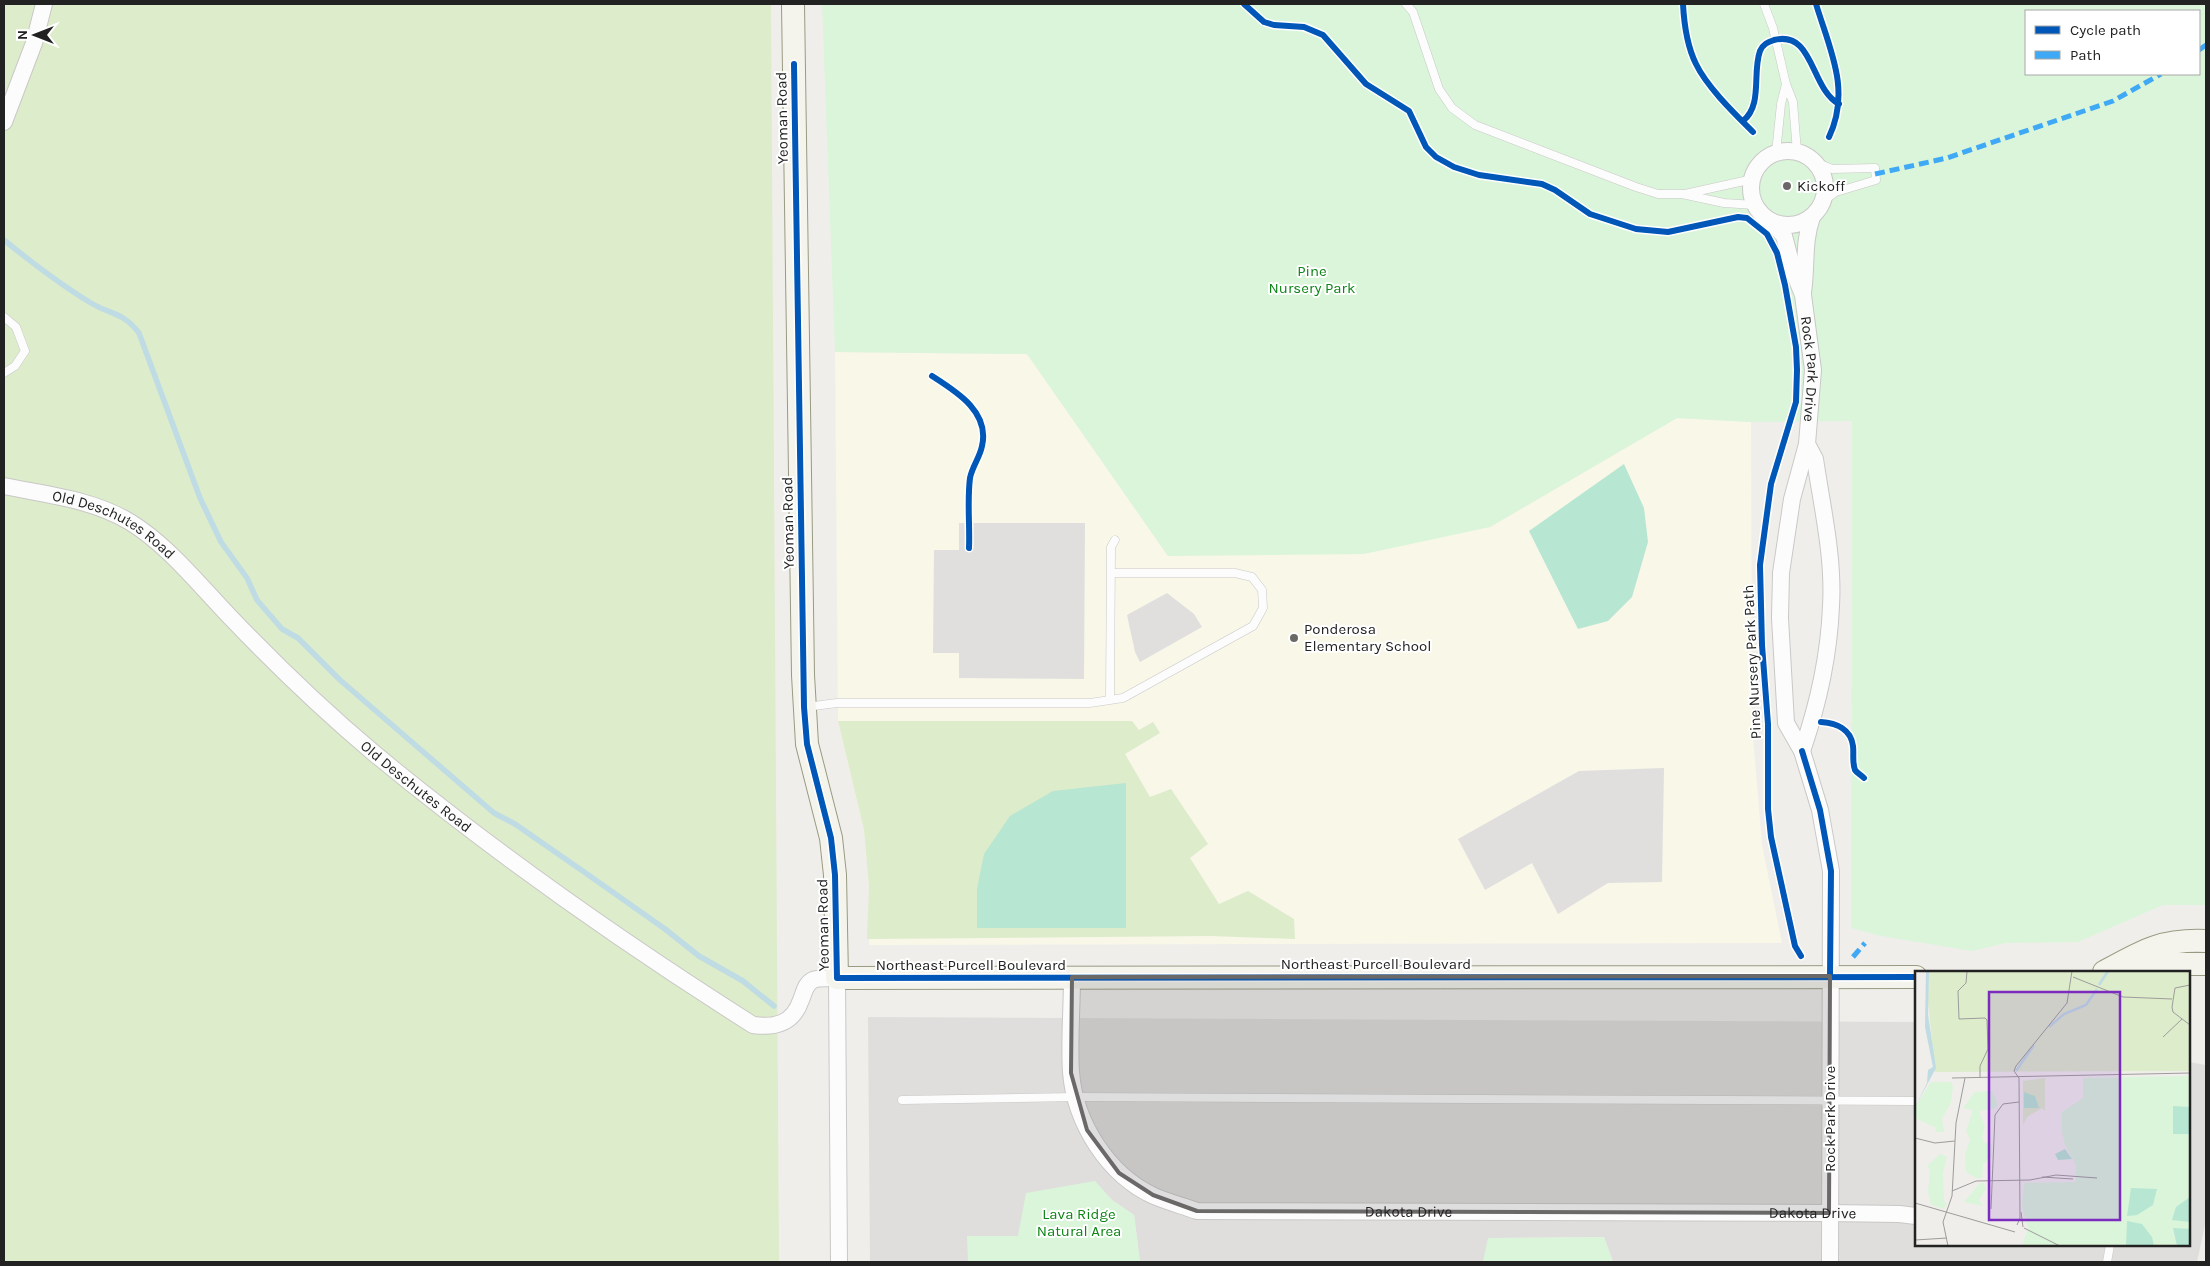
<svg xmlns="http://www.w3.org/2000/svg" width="2210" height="1266" font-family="Karla,sans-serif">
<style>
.residential{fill:#dfdedc}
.education{fill:#f8f7e8}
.grass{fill:#ddeccb}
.park{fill:#daf5da;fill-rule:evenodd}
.pitch{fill:#b7e6d2}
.parking{fill:#e0dfde}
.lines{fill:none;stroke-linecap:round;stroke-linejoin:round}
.stream{stroke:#bfdbe3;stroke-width:5.5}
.lane-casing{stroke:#c9c8c7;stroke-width:9}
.street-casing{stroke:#c9c8c7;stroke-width:18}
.secondary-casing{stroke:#999a82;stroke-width:24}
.lane{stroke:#fdfcfc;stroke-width:8}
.street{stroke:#fdfcfc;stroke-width:16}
.secondary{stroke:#f4f4ed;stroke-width:22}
.quiet{stroke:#3fa9f5;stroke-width:5;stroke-dasharray:10 5;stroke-linecap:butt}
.cycleway-casing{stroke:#fff;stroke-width:9}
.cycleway{stroke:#0057b8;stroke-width:6}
.marked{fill:#6a6968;fill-opacity:0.2;stroke:#6a6968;stroke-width:4;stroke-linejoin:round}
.poi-dot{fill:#6a6968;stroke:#fff;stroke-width:2}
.labels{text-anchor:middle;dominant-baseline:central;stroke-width:4;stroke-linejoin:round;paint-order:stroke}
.street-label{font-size:15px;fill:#222;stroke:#fff}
.poi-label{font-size:15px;fill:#222;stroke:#fff;text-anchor:start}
.park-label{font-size:15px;fill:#0c8416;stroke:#fff}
.inset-river{fill:none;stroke:#bfdbe3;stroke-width:2.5}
.inset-road{fill:none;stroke:#9e9c9b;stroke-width:1}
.view{fill:#7b2cbf;fill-opacity:0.15;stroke:#7b2cbf;stroke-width:2.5}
.inset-edge{fill:none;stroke:#222;stroke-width:2.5}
</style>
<rect width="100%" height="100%" fill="#f0eeeb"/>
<path class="residential" d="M868 1017 1916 1022V1245H2189V1062L2206 1065V1220L2197 1262H1613L1604 1237 1489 1238 1483 1262H1140L1134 1215 1112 1200 1094 1181 1018 1236H968V1262H870Z"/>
<path class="education" d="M835 352 1027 354 1168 556 1490 527 1677 418 1751 422 1752 724 1762 845 1782 943 869 945V887L864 830 838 721Z"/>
<path class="grass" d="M4 4H771L779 1262H4Z
M838 721H1132L1139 730 1153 722 1160 733 1125 754 1150 797 1171 789 1208 844 1190 858 1219 904 1248 891 1294 919 1295 939 1211 936 867 939 869 887 864 830Z"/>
<path class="park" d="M822 4H2206V905H2163L2078 942 2006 943 1972 951 1881 936 1851 928 1852 421 1751 422 1677 418 1490 527 1364 554 1168 556 1027 354 835 352ZM2026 11H2199V74H2026Z
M1095 1181 1112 1200 1134 1215 1140 1262H968L967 1236H1018L1026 1193Z
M1604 1237 1613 1262H1483L1488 1238Z"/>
<path class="pitch" d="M1624 464 1644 508 1648 542 1632 597 1608 621 1578 629 1529 531Z
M1126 783V928H977V889L984 854 1010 816 1053 791Z"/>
<path class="parking" d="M959 523H1085L1084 679 959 678V653H933L934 550H959Z
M1167 593 1194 614 1202 627 1140 662 1135 652 1127 615Z
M1664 768 1662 882 1608 883 1558 914 1532 863 1485 890 1458 839 1579 771Z"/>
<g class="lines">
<path class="stream" d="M4 240C31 262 61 285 91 303 111 315 123 312 139 333L200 498 221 542 247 578 257 600 282 629 298 638 340 680 494 813 515 824 587 874 665 929 699 956 743 981 774 1006"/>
<g class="lane-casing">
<path id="lane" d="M1406 4 1413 12 1439 89 1452 108 1475 125 1636 187 1658 194H1682L1724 203 1755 205
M1764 4 1773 28 1786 84 1793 102 1797 152
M1776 153 1781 104 1786 84
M1815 162 1832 169 1875 168 1876 180 1836 192 1823 201
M1685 194 1753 179
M4 317 16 327 25 351 15 366 4 373
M1110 700 1111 547 1115 540
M806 707 837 703H1090L1123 698 1253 626 1263 608 1262 590 1252 577 1235 573H1111
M902 1100 1076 1097 1916 1101
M2107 1262 2110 1245"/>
</g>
<g class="street-casing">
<g id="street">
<path d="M4 122 34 43 44 4"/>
<circle cx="1788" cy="188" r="37"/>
<path id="s1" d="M1772 222 1784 236 1793 270 1803 295 1813 370 1807 444 1792 499 1781 573 1780 618 1786 723 1802 751 1820 810 1831 871 1830 1262"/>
<path d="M1803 292C1807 266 1803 242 1812 217"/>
<path id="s2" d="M4 486C46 495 92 499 130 522 169 546 200 586 232 619 277 666 325 712 375 754 495 853 622 942 753 1025 775 1028 793 1024 801 1000 804 993 805 984 813 980 819 977 830 979 837 978L839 1262"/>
<path d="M1802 751C1818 705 1829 655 1831 606 1834 557 1822 507 1815 459L1807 444"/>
<path id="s3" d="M1072 977C1072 1008 1069 1041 1071 1072 1075 1123 1108 1175 1154 1196 1168 1202 1183 1206 1197 1211L1829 1213 1899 1214 1916 1216"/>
</g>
</g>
<g class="secondary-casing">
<path id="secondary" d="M793 4 803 675 807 744 831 838 835 875 837 978 1916 977
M2116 971 2175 964H2206
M2104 972C2142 951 2161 939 2206 941"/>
</g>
<use href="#lane" class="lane"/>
<use href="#street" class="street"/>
<use href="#secondary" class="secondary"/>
<path class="quiet" d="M2199 50 2206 45
M1875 174 1947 158 2113 101 2161 74
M1853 957 1865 943"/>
<g class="cycleway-casing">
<path id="cycleway" d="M1244 4 1264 22 1274 25 1304 27 1323 35 1366 84 1409 111 1426 147 1436 157 1454 167 1479 175 1542 184 1555 190 1590 214 1636 229 1668 232 1738 217 1747 218 1767 234 1777 253 1785 285 1796 347 1797 370 1796 402 1771 484 1760 565 1762 645 1768 724V809L1771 837 1795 946 1801 956
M1683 4C1684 23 1687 46 1696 64 1707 87 1735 114 1753 132
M1816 4C1830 50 1851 90 1829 137
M794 64 804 707 807 744 831 838 835 875 837 978 1916 977
M1743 121C1763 105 1752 73 1760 51 1763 44 1768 42 1774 40 1814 30 1810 88 1839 104
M932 376C957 392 990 412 982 446 980 457 972 467 970 478 967 501 970 526 969 548
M1821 722C1836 723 1851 729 1853 746 1854 754 1852 762 1855 770 1857 773 1861 775 1864 778
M1802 751 1820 810 1831 871 1830 976"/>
</g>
<use href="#cycleway" class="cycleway"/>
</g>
<path class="marked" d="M1830 976 1829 1213 1197 1211 1153 1195 1119 1173 1087 1130 1071 1073 1072 977Z"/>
<g class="poi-dot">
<circle cx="1787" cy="186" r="5"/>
<circle cx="1294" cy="638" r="5"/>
</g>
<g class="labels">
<g class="street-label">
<text transform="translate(782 118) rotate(-91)">Yeoman Road</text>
<text stroke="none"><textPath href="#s1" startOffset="155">Rock Park Drive</textPath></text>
<text transform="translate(788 523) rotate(-91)">Yeoman Road</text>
<text stroke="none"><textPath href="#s2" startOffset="118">Old Deschutes Road</textPath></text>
<text transform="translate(1752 662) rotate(-93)">Pine Nursery Park Path</text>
<text stroke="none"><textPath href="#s2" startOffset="522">Old Deschutes Road</textPath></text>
<text transform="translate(823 925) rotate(-91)">Yeoman Road</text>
<text x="1376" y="964">Northeast Purcell Boulevard</text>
<text x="971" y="965">Northeast Purcell Boulevard</text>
<text transform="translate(1830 1119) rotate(-90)">Rock Park Drive</text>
<text stroke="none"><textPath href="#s3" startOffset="508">Dakota Drive</textPath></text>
<text stroke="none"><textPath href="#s3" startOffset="912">Dakota Drive</textPath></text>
</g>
<g class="poi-label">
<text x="1797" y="186">Kickoff</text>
<text x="1304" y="629">Ponderosa<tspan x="1304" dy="17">Elementary School</tspan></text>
</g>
<g class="park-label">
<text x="1312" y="271">Pine<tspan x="1312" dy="17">Nursery Park</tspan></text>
<text x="1079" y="1214">Lava Ridge<tspan x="1079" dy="17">Natural Area</tspan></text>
</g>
</g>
<g transform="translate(1915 971)">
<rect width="275" height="275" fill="#f0eeeb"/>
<path d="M14 0H275V100L20 101 13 30ZM130 107V140L127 137 112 146 108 154V110Z" fill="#ddeccb"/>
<path d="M275 105V275H107L113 257 107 235 109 212 161 211V194L150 174 147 161V141L168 127V107ZM16 111H36L38 116 36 131 27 148 29 161H20L21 157 0 147V136ZM77 120 83 133 79 138 64 140 70 156 67 167 70 172 77 174V186L68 193 67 207H61L51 201 50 183 55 169 51 160 58 139 48 137 60 121ZM25 183 32 186 28 202 29 230 32 232 29 238 16 234 13 220 15 198 12 195ZM65 212H69L71 218 64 229 68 235 49 231Z" fill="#daf5da"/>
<path d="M109 121 120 125 124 137H109ZM258 135 275 136V163H258ZM150 178 157 188 143 189 140 183ZM216 217 242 218 238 234 222 244 212 245ZM275 226V251L257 249 261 236ZM212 250 227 253 237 266 239 275H211ZM258 257 275 258V275H262Z" fill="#b7e6d2"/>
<path d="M11 0H14L13 44 21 97 0 136 12 112 13 99 18 96 10 56Z" fill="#bfdbe3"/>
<path class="inset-river" d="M184 14 193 0M134 56 149 43 171 34 182 18M101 100 119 74"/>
<path class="inset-road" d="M52 0 51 12 43 20 44 48 70 47 72 49 73 78 65 95V107M158 6 208 26 257 28M275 14 260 17 257 36 258 41 275 54M248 66 267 48M37 107 275 102M104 107 99 100 101 95 152 32 157 0M0 167 20 172 40 170M127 206 158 208M37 220 61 210 115 209 141 204 182 207M0 232 100 261M76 238 80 144 88 133 104 131M106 241 108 256M102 254 105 247 104 107M109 257 145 275M0 269 32 267M33 275 28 251 37 225 41 152 50 107"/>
<path class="view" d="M74 21H205V249H74Z"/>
<rect width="275" height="275" class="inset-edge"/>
</g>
<rect width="2210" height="1266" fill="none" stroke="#222222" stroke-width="10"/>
<rect x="2025" y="10" width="175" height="65" fill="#ffffff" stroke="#a7a7a7"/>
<rect x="2035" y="26" width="25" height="8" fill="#0057b8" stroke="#a7a7a7"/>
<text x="2070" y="35" font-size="15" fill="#222222">Cycle path</text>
<rect x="2035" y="51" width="25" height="8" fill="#3fa9f5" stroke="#a7a7a7"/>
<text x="2070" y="60" font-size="15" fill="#222222">Path</text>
<g transform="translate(35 35) rotate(270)" stroke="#ffffff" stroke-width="4" paint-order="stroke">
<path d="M0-4L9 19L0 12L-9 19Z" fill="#222222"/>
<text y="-8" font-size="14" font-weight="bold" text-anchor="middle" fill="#222222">N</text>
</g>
</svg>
